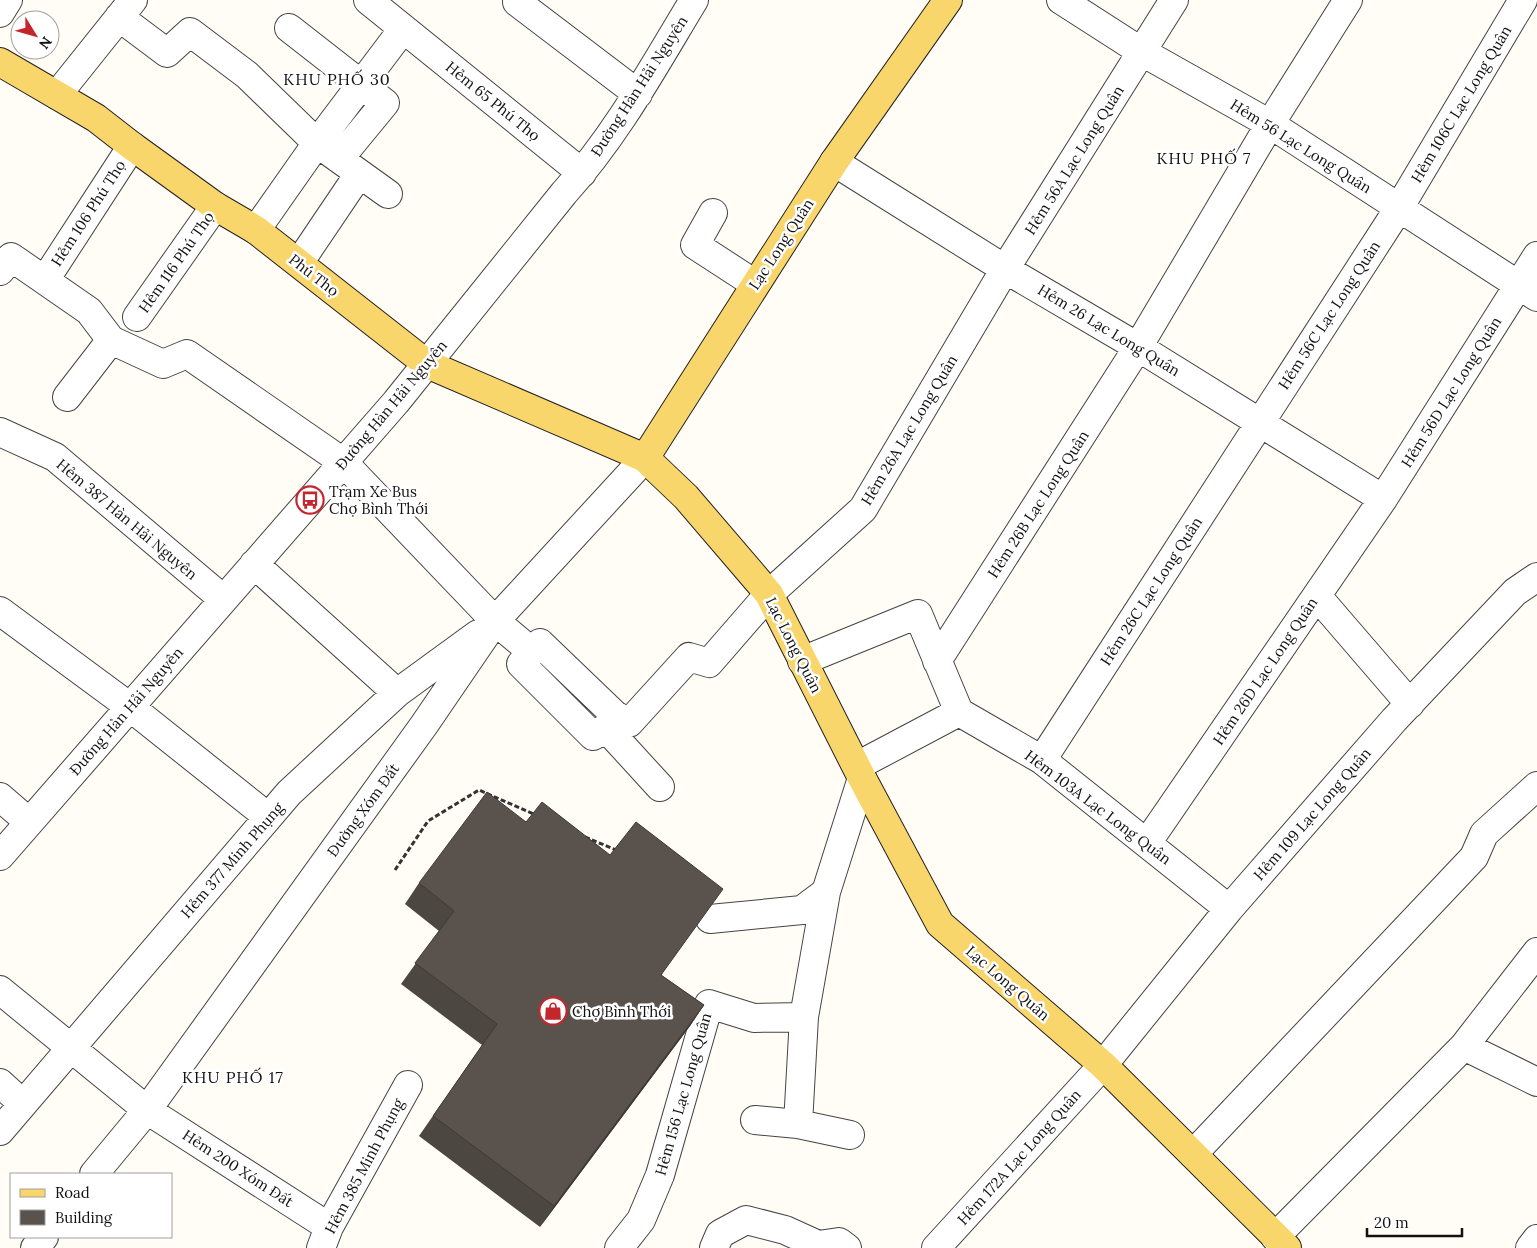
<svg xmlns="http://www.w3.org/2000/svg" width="1537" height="1248" font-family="Lora,serif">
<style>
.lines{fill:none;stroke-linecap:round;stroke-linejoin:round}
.minor-casing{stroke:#444;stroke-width:30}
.major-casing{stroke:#222;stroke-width:30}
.path{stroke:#333;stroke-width:3;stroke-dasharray:5 2.5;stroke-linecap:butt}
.minor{stroke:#fff;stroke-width:28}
.major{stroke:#f9d66b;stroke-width:28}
.wall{fill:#4d4742}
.shaded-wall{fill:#3f3936}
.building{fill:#5a524d;stroke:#3f3936}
.labels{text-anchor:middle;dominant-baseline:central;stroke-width:5;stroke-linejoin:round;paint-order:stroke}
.street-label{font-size:15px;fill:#111;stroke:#fff}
.poi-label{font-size:15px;fill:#111;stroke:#fff;text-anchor:start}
.neighbourhood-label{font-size:16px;letter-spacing:1px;fill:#111;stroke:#fff}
</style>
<rect width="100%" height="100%" fill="#fffdf5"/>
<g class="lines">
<g class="minor-casing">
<path id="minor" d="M368 0 582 173
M519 0 517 2 638 94
M1061 0 1142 52 1270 124 1537 297
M0 13 8 0
M119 17 167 53 190 32 247 75 317 143 388 194
M289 28 385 103 339 159
M57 95 133 0
M834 162 1005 269 1138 347 1383 499
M713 213 695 245 755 284
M256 230 317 143 403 29
M299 263 359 174
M0 271 11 257 89 311 111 340 163 364 187 354 343 462 495 621 531 651
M45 280 132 146
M137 317 215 206
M67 397 111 340
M0 432 55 457 223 599
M254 564 397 693
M1317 596 1410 704
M0 611 130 707 268 817
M540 643 615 715 606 728 593 736 521 664Z
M802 661 918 614 959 712
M937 661 1138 347 1270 124 1348 0
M615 715 629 723 689 657 709 663 769 594 863 509 1005 269 1174 0
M606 728 660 787
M1042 760 1399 208 1523 0
M857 766 959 712 1042 760 1229 909
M0 797 29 822
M1147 843 1383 499 1537 256
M0 856 396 402 564 193C616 136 654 66 694 0
M710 919 802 910 826 892
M0 990 147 1110 329 1227
M1464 1046 1537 952
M0 1083 23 1104
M755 1120 798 1124 850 1135
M798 1124 804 1017
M0 1131 289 793 397 693 478 634
M1193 1154 1474 857 1484 834 1537 786
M94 1174 147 1110 424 725 495 621 645 458
M1275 1237 1464 1046 1537 1082
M35 1248 44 1237
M321 1248 329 1227 408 1085
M619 1248 641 1220 660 1175 709 1004 754 1018 804 1017 826 892 862 778
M714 1248 720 1234 746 1220 785 1230 818 1245 839 1242 847 1248
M936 1248 1103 1065 1229 909 1394 720 1515 592 1537 577
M1530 1248 1537 1239"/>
</g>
<g class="major-casing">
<path id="major" d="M0 62 96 118 132 146 215 206 256 230 427 364 645 458 686 497 769 594 862 778 940 924 1103 1065 1287 1248
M645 458 834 162 948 0"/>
</g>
<path class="path" d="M585 837 616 850
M395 870 428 821 479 790 536 815"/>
<use href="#minor" class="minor"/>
<use href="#major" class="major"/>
</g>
<path class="wall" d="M419 883 661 975 704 1005 690 1026 540 1227 419 1136 482 1045 401 984 439 931 405 904Z"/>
<path class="shaded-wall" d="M704 1005 690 1026 540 1227 554 1206Z"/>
<path class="building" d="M487 792 526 822 542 802 610 855 636 822 723 889 661 975 704 1005 554 1206 433 1116 497 1024 415 963 454 911 419 883Z"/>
<defs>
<g id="bus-ring" transform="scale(1.4375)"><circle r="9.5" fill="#fff" stroke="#c4262e" stroke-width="1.5"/><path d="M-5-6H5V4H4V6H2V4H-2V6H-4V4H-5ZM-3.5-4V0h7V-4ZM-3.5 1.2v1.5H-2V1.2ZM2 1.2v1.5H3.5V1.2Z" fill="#c4262e"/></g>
<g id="shop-ring" transform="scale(1.4375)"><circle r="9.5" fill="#fff" stroke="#c4262e" stroke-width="1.5"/><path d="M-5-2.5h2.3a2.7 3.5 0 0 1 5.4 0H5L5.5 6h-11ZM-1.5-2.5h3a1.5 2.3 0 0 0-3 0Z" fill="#c4262e"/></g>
</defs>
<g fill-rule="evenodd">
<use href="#bus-ring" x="310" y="500"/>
<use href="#shop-ring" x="553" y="1011"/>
</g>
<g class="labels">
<g class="street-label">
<text transform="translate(639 86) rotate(-57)">Đường Hàn Hải Nguyên</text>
<text transform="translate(493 101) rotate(39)">Hẻm 65 Phú Thọ</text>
<text transform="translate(1461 104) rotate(-59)">Hẻm 106C Lạc Long Quân</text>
<text transform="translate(1301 146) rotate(32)">Hẻm 56 Lạc Long Quân</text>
<text transform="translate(1074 160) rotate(-58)">Hẻm 56A Lạc Long Quân</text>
<text transform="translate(88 213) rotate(-57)">Hẻm 106 Phú Thọ</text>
<text transform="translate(781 244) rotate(-57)">Lạc Long Quân</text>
<text transform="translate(176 262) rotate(-55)">Hẻm 116 Phú Thọ</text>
<text transform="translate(314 275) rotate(38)">Phú Thọ</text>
<text transform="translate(1329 315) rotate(-57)">Hẻm 56C Lạc Long Quân</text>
<text transform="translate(1109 330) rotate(31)">Hẻm 26 Lạc Long Quân</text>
<text transform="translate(1451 392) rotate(-58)">Hẻm 56D Lạc Long Quân</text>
<text transform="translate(391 405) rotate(-50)">Đường Hàn Hải Nguyên</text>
<text transform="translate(909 430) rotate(-59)">Hẻm 26A Lạc Long Quân</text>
<text transform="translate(1038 504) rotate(-57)">Hẻm 26B Lạc Long Quân</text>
<text transform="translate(127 519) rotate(40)">Hẻm 387 Hàn Hải Nguyên</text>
<text transform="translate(1151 591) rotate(-57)">Hẻm 26C Lạc Long Quân</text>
<text transform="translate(794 645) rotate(63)">Lạc Long Quân</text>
<text transform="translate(1265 671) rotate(-56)">Hẻm 26D Lạc Long Quân</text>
<text transform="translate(126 711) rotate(-49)">Đường Hàn Hải Nguyên</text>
<text transform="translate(1098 807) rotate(37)">Hẻm 103A Lạc Long Quân</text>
<text transform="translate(363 810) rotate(-54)">Đường Xóm Đất</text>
<text transform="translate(1312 814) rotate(-49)">Hẻm 109 Lạc Long Quân</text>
<text transform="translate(232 860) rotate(-49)">Hẻm 377 Minh Phụng</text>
<text transform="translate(1008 983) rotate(41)">Lạc Long Quân</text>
<text transform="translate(683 1094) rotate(-74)">Hẻm 156 Lạc Long Quân</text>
<text transform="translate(1019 1157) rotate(-48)">Hẻm 172A Lạc Long Quân</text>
<text transform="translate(364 1166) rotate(-62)">Hẻm 385 Minh Phụng</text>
<text transform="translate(238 1168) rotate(33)">Hẻm 200 Xóm Đất</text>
</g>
<g class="poi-label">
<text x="329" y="491">Trạm Xe Bus<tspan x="329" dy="17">Chợ Bình Thới</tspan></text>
<text x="572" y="1011">Chợ Bình Thới</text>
</g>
<g class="neighbourhood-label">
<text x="337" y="79">KHU PHỐ 30</text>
<text x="1204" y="158">KHU PHỐ 7</text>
<text x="233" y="1077">KHU PHỐ 17</text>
</g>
</g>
<rect x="10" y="1173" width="162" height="65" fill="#ffffff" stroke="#a0a0a0"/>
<rect x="20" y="1189" width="25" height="8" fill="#f9d66b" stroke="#a0a0a0"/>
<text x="55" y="1198" font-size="15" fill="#111111">Road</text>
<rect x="20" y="1210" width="25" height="15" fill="#5a524d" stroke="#a0a0a0"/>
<text x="55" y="1223" font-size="15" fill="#111111">Building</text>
<g transform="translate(35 35) rotate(127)"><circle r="24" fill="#ffffff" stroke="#a0a0a0"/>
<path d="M0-4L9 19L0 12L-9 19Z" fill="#c4262e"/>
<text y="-8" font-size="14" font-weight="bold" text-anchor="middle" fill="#111111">N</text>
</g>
<path d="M1367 1228v8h95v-8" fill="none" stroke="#111111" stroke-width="2.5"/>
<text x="1374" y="1228" font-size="15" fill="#111111" stroke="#ffffff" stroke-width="4" paint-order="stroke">20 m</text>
</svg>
